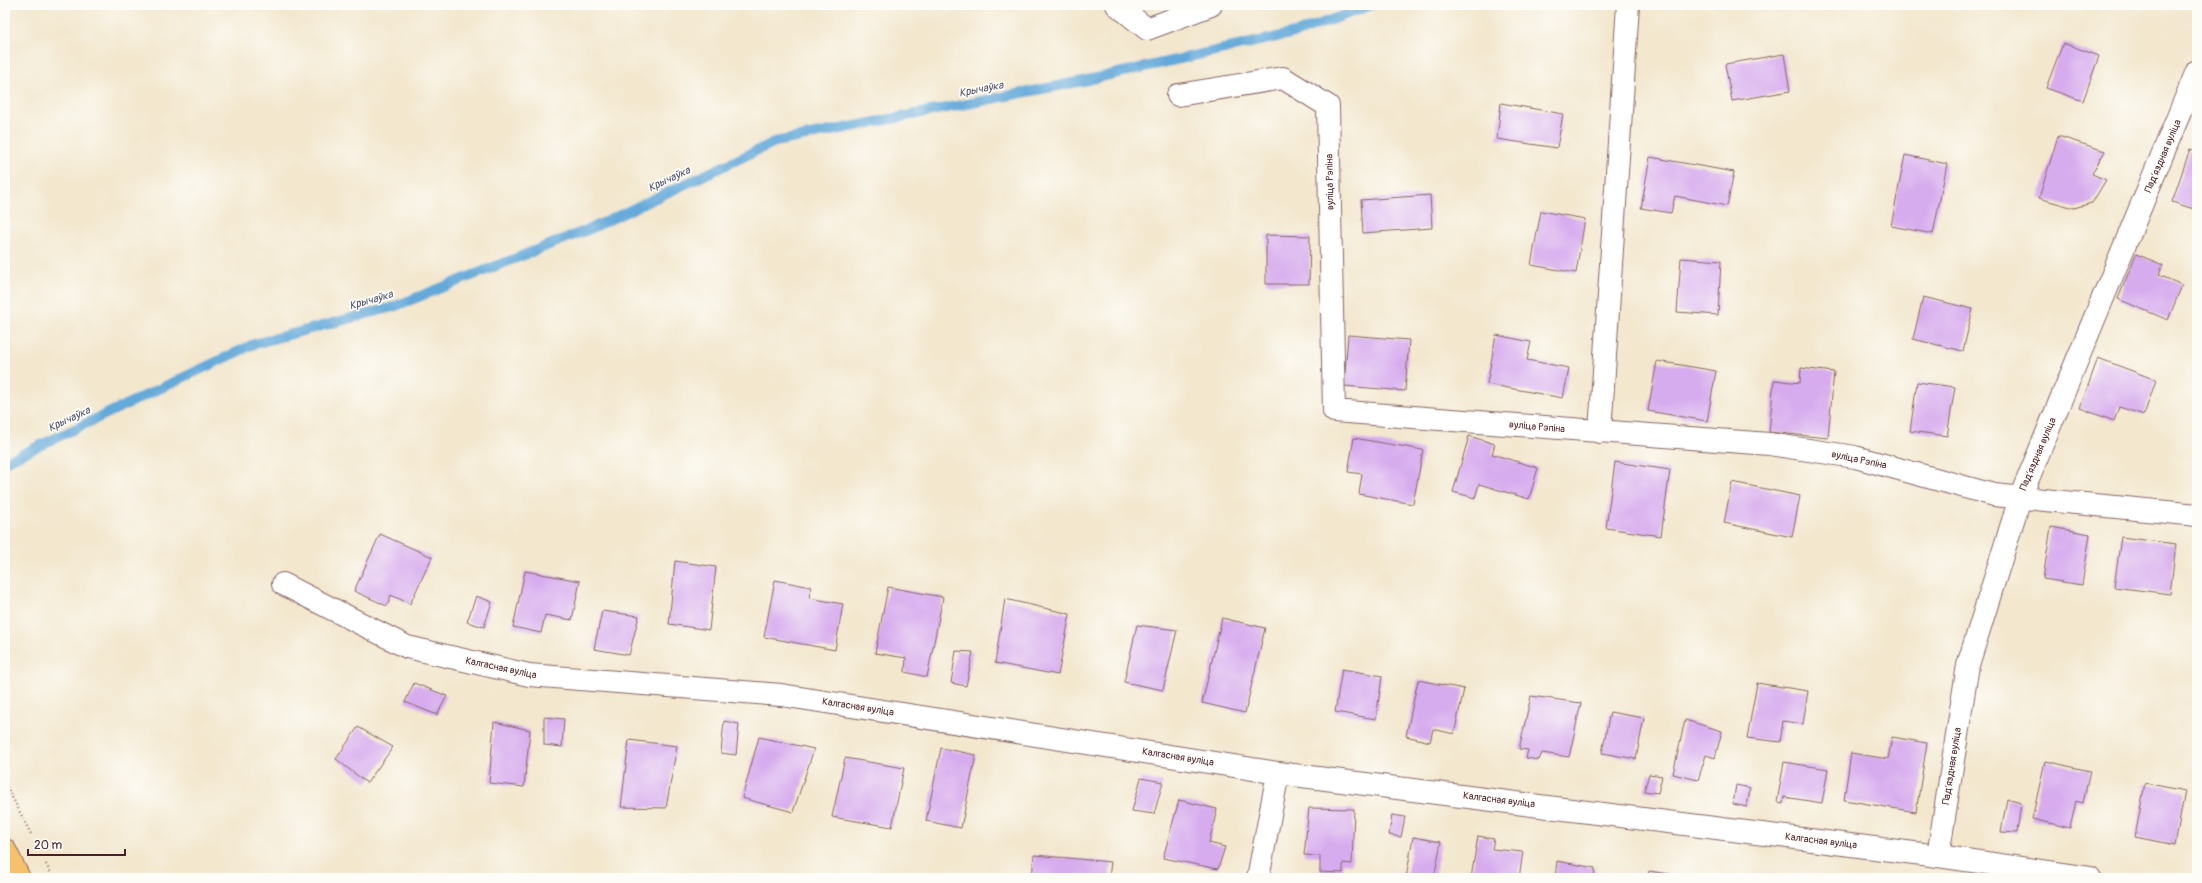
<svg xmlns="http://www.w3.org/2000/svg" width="2202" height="883" font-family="Pangolin,sans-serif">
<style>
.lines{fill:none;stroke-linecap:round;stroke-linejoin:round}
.stream{stroke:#64a9d9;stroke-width:10}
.building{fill:#d7acee}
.minor-casing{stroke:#856564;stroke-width:24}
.major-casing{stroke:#856564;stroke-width:24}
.path{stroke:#856564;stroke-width:2.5;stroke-dasharray:1 3;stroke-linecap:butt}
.minor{stroke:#fff;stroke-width:22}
.major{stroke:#f7c06b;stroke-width:22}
.labels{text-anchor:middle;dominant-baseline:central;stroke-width:3.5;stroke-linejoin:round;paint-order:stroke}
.street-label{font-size:10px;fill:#4a1f2b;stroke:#fdfcf7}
.water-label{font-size:11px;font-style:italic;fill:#545671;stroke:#fdfcf7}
</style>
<rect width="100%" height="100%" fill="#fdfcf7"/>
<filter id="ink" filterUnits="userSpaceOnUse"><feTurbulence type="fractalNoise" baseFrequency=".025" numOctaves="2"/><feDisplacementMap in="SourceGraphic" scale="8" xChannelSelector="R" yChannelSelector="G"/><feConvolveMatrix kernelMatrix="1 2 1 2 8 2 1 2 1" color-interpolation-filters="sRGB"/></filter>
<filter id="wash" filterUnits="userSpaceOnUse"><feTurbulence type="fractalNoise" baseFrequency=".012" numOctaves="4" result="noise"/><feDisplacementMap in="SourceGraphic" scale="16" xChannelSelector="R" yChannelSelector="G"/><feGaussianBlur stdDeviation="0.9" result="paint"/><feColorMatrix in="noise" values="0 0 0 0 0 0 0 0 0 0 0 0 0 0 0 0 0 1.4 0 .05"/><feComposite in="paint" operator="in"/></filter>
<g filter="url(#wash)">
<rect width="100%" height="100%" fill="#f3e7ce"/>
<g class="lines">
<path class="stream" d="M5 462 254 344 393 307 592 228 775 142 1083 81 1299 32 1371 5"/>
</g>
<g id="blocks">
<path class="building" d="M2063 43 2099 56 2083 101 2046 88Z
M1784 54 1790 91 1732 101 1725 64Z
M1501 103 1563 114 1557 148 1497 139Z
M2058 136 2105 151 2092 174 2106 180 2092 203 2074 208 2039 198Z
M2190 149 2197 151V210L2172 202Z
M1905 155 1947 164 1933 234 1891 226Z
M1650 157 1734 172 1727 206 1675 196 1671 213 1641 208Z
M1430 195 1432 228 1363 233 1361 200Z
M1541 211 1585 219 1576 273 1531 265Z
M1266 235 1310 236 1309 284H1266Z
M2136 254 2163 265 2159 275 2182 285 2168 320 2118 299Z
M1681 258 1721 261 1718 315 1677 312Z
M1923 297 1973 309 1963 351 1913 339Z
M1348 335 1409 340 1405 391 1344 386Z
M1496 335 1531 342 1527 360 1569 368 1563 398 1487 384Z
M2098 358 2156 380 2144 415 2119 407 2114 421 2080 408Z
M1657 361 1716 371 1707 421 1648 411Z
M1801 368 1834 372 1828 438 1769 432 1774 380 1800 383Z
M1917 382 1955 387 1947 436 1910 431Z
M1469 436 1495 444 1492 454 1538 468 1529 499 1479 484 1475 498 1453 492Z
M1354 438 1423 450 1413 504 1359 494 1362 474 1348 472Z
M1615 462 1670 470 1661 536 1606 528Z
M1732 482 1800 496 1792 537 1724 523Z
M2051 527 2090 534 2082 585 2043 579Z
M380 534 432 557 410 604 391 595 387 606 354 591Z
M2121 537 2176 544 2170 594 2114 587Z
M675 561 716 567 709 630 669 624Z
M525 571 580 581 572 620 545 615 541 633 513 627Z
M775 580 811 587 809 598 843 604 835 650 764 637Z
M888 587 943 597 927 677 905 672 906 658 875 653Z
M476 596 492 602 484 627 467 622Z
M1005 599 1070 614 1058 675 995 663Z
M602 611 639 616 629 655 594 649Z
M1222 618 1265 628 1245 713 1202 703Z
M1137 625 1177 630 1163 690 1124 682Z
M956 651 973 652 966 686 951 683Z
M1342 669 1382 676 1376 719 1335 712Z
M1418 680 1464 689 1454 734 1433 729 1430 742 1406 736Z
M414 683 447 696 437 715 405 702Z
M1757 683 1808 691 1803 724 1783 721 1780 742 1747 738Z
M1531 696 1581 703 1569 757 1542 753 1539 760 1526 758 1528 750 1519 749Z
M1610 712 1644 718 1636 759 1602 753Z
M544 717 564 719 562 747 544 745Z
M1685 720 1722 731 1715 758 1706 755 1698 780 1673 774Z
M724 721 739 724 736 755 721 753Z
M494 722 530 730 524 787 489 783Z
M358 727 393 747 367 783 336 759Z
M759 737 814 749 793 812 742 798Z
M1892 737 1927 743 1916 812 1844 800 1851 753 1888 759Z
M629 740 677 746 666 808 621 807Z
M941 748 976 755 961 828 926 821Z
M845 758 904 768 892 827 832 817Z
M2045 761 2090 771 2083 803 2076 801 2070 828 2032 819Z
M1784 762 1828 769 1822 803 1784 797 1783 803 1777 802Z
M1649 774 1662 776 1658 793 1644 791Z
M1141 778 1163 782 1154 814 1132 811Z
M2145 783 2185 791 2175 845 2135 837Z
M1736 785 1750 788 1747 807 1733 804Z
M2007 799 2021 803 2017 833 2001 832Z
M1179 800 1217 809 1209 843 1225 847 1218 869 1163 858Z
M1309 808 1354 809 1352 864 1343 863V873L1320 872V856L1304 855Z
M1392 815 1405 817 1401 837 1389 835Z
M1478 836 1494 839 1492 849 1523 852 1519 878H1471Z
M1413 837 1441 842 1434 878H1406Z
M1034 855 1111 862 1109 878H1032Z
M1557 861 1595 868 1594 878H1555Z
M1649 871 1688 877V878H1647Z"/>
</g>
</g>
<g filter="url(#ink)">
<use href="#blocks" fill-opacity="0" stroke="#856564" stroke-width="1"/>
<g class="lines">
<g class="minor-casing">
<path id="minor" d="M1117 5 1147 29 1211 5
M1178 95 1283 78 1328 106 1334 411 1769 444 1855 457 1994 495 2197 515
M1600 432 1628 5
M283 584 407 647 529 675 781 695 1278 773 1938 856 2090 878
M1938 856 1968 665 2020 498 2197 71
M1258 878 1278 773"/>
</g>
<g class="major-casing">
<path id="major" d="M5 850 19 878"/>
</g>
<path class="path" d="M5 783 32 836
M46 864 53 878"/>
<use href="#minor" class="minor"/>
<use href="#major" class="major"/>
</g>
</g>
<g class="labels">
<g class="street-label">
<text transform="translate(2163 156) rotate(-67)">Падʼяздная вуліца</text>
<text transform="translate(1330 182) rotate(-91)">вуліца Рэпіна</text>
<text transform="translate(1537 427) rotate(5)">вуліца Рэпіна</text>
<text transform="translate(2038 454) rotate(-67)">Падʼяздная вуліца</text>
<text transform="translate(1859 460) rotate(12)">вуліца Рэпіна</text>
<text transform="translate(501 668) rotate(12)">Калгасная вуліца</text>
<text transform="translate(858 707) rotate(9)">Калгасная вуліца</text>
<text transform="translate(1178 757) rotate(9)">Калгасная вуліца</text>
<text transform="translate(1952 766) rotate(-81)">Падʼяздная вуліца</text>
<text transform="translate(1499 800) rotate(7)">Калгасная вуліца</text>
<text transform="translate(1821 841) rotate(7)">Калгасная вуліца</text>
</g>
<g class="water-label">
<text transform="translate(981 89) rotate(-11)">Крычаўка</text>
<text transform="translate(669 179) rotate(-25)">Крычаўка</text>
<text transform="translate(371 300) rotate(-16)">Крычаўка</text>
<text transform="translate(69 419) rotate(-25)">Крычаўка</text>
</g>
</g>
<rect width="2202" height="883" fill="none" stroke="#fdfcf7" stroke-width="20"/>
<path d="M28 849v6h97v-6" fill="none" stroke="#4a1f2b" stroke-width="2"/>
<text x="34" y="849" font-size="12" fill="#4a1f2b" stroke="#fdfcf7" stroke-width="3" paint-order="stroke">20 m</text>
</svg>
